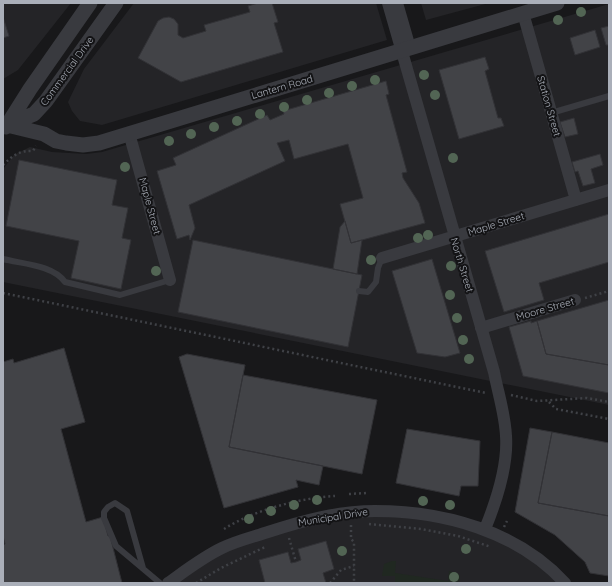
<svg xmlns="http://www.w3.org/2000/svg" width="612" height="586" font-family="Quicksand,sans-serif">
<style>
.built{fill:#242427}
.green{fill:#202821}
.building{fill:#424347;stroke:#323236}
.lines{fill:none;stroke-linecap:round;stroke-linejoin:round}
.path{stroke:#3f4146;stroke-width:2.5;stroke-dasharray:2 3;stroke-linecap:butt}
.service{stroke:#393a3f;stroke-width:6}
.minor{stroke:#393a3f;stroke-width:12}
.tertiary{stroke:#393a3f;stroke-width:15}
.tree{fill:#526554}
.labels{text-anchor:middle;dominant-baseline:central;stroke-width:4;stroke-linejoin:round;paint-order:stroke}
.street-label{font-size:10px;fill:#aaafb9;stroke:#131315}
</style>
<rect width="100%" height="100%" fill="#18181a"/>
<path class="built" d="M3 3H71L18 70 3 79Z
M134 3H376L387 40 102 125 80 121 72 111 68 102 84 69Z
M421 3H489L426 20Z
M609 4V405L3 282V169L14 155 30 147 52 152 86 154 102 152Z
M357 515 436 520 508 542 561 583H173L212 557 294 526Z"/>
<path class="green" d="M392 561H396L395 573 448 581 449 571 459 574 460 578 459 583H395V576H382L384 564Z"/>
<path class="building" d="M258 3H272L278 22 274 23 283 52 181 82 138 58 158 21 163 18 169 17 174 19 178 24V35L183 38 206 31 204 25 250 12 248 6Z
M3 17 9 36 3 38Z
M609 26V45H606L601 28Z
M595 30 600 47 575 55 570 38Z
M485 57 489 69 485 71 498 118H501L504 126 459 139 439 70Z
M386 81 389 94 386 95 407 172 402 173 403 178 419 203 425 223 351 243 340 204 363 198 348 144 294 159 289 140 277 143 285 161 189 205 195 228 190 240 189 235 177 239 157 171 176 165 173 158 267 115 270 120 284 114 283 111Z
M574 118 578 134 565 137 560 122Z
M600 154 603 165 591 169 595 183 583 186 578 171 575 172 572 162Z
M19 160 117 180 112 205 128 208 122 238 131 240 121 289 71 278 79 241 6 226Z
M609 214V262L539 283 544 300 504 312 485 251Z
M345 221 351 243 362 240 357 274 333 269 340 227Z
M193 240 362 275 348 347 178 312Z
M432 259 460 353 445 357 417 353 392 271Z
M609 300V365L546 354 537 321Z
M531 321V323L537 321 546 354 609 365V393L523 376 509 327Z
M64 348 85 422 61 429 86 522 103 517 108 536H110L122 583H3V545L5 544 3 536V362L13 359 14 363Z
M187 354 245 365 229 447 323 466 319 485 296 480 298 487 224 508 179 357Z
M243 375 377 400 362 474 229 447Z
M530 428 552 432 538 503 609 516V576L590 573 585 562 555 535 515 512Z
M407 429 480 441 478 486H461L459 496 396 483Z
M552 432 609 443V516L538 503Z
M326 541 334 569 323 573 326 583H265L259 560 288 552 291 563 296 562 301 560 298 549Z"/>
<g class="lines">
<path class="path" d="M3 165C12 156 20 150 33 151L36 146
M3 293 486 393
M585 298 609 291
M511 395 537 401 587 398 609 402
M549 402 556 409 609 419
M349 494 367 493
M369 524 421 529 458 536 491 547
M351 525V539L354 542V583
M504 527 507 521
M224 529C254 510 300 498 335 496
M289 538 296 562
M196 583 221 568 265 547
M330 583 341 570 354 566"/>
<path class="service" d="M551 113 609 96
M3 259C23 264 53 265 65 282L120 295 170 280
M359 291 368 292 376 282 378 268 382 258
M143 568 127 511 115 503 108 507 104 512V518L116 546 160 583"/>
<path class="minor" d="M388 3 494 372C498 393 505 414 506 436 508 464 496 502 485 529
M397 3 410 48
M523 13 576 200
M129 133 170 280
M382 258 609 190
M481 328 575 300
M168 583C185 571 203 557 222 548 236 541 253 537 268 532 302 521 338 511 375 511 444 511 517 531 565 583"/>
<path class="tertiary" d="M7 125 44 134 56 141 66 143 83 145 99 143 557 3
M7 125 34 114 46 101 116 3
M6 127 30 89 90 3"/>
</g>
<g class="tree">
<circle cx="581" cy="12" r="5"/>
<circle cx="558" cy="20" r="5"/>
<circle cx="424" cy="75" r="5"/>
<circle cx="375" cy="80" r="5"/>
<circle cx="352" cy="86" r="5"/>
<circle cx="329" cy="93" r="5"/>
<circle cx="435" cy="95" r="5"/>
<circle cx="307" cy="100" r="5"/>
<circle cx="284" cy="107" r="5"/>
<circle cx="260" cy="114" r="5"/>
<circle cx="237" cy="121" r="5"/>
<circle cx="214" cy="127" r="5"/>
<circle cx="191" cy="134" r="5"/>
<circle cx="169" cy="141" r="5"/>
<circle cx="453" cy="158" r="5"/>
<circle cx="125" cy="167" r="5"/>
<circle cx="428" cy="235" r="5"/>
<circle cx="418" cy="238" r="5"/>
<circle cx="371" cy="260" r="5"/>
<circle cx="451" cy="266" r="5"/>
<circle cx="156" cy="271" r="5"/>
<circle cx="450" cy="295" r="5"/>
<circle cx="457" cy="318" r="5"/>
<circle cx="463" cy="340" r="5"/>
<circle cx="469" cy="359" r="5"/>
<circle cx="317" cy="500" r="5"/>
<circle cx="423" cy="501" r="5"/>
<circle cx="294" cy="505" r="5"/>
<circle cx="450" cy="505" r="5"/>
<circle cx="271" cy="511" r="5"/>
<circle cx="249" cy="519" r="5"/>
<circle cx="466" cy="549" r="5"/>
<circle cx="342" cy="551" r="5"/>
<circle cx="454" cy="577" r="5"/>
</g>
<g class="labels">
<g class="street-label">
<text transform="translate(67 71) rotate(-54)">Commercial Drive</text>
<text transform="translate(282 87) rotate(-16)">Lantern Road</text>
<text transform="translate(549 106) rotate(74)">Station Street</text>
<text transform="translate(150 206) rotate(75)">Maple Street</text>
<text transform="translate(496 224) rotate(-17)">Maple Street</text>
<text transform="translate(462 265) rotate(73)">North Street</text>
<text transform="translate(545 309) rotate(-16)">Moore Street</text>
<text transform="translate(333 517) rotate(-9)">Municipal Drive</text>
</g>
</g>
<rect width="612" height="586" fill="none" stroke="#aaafb9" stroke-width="8"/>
</svg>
